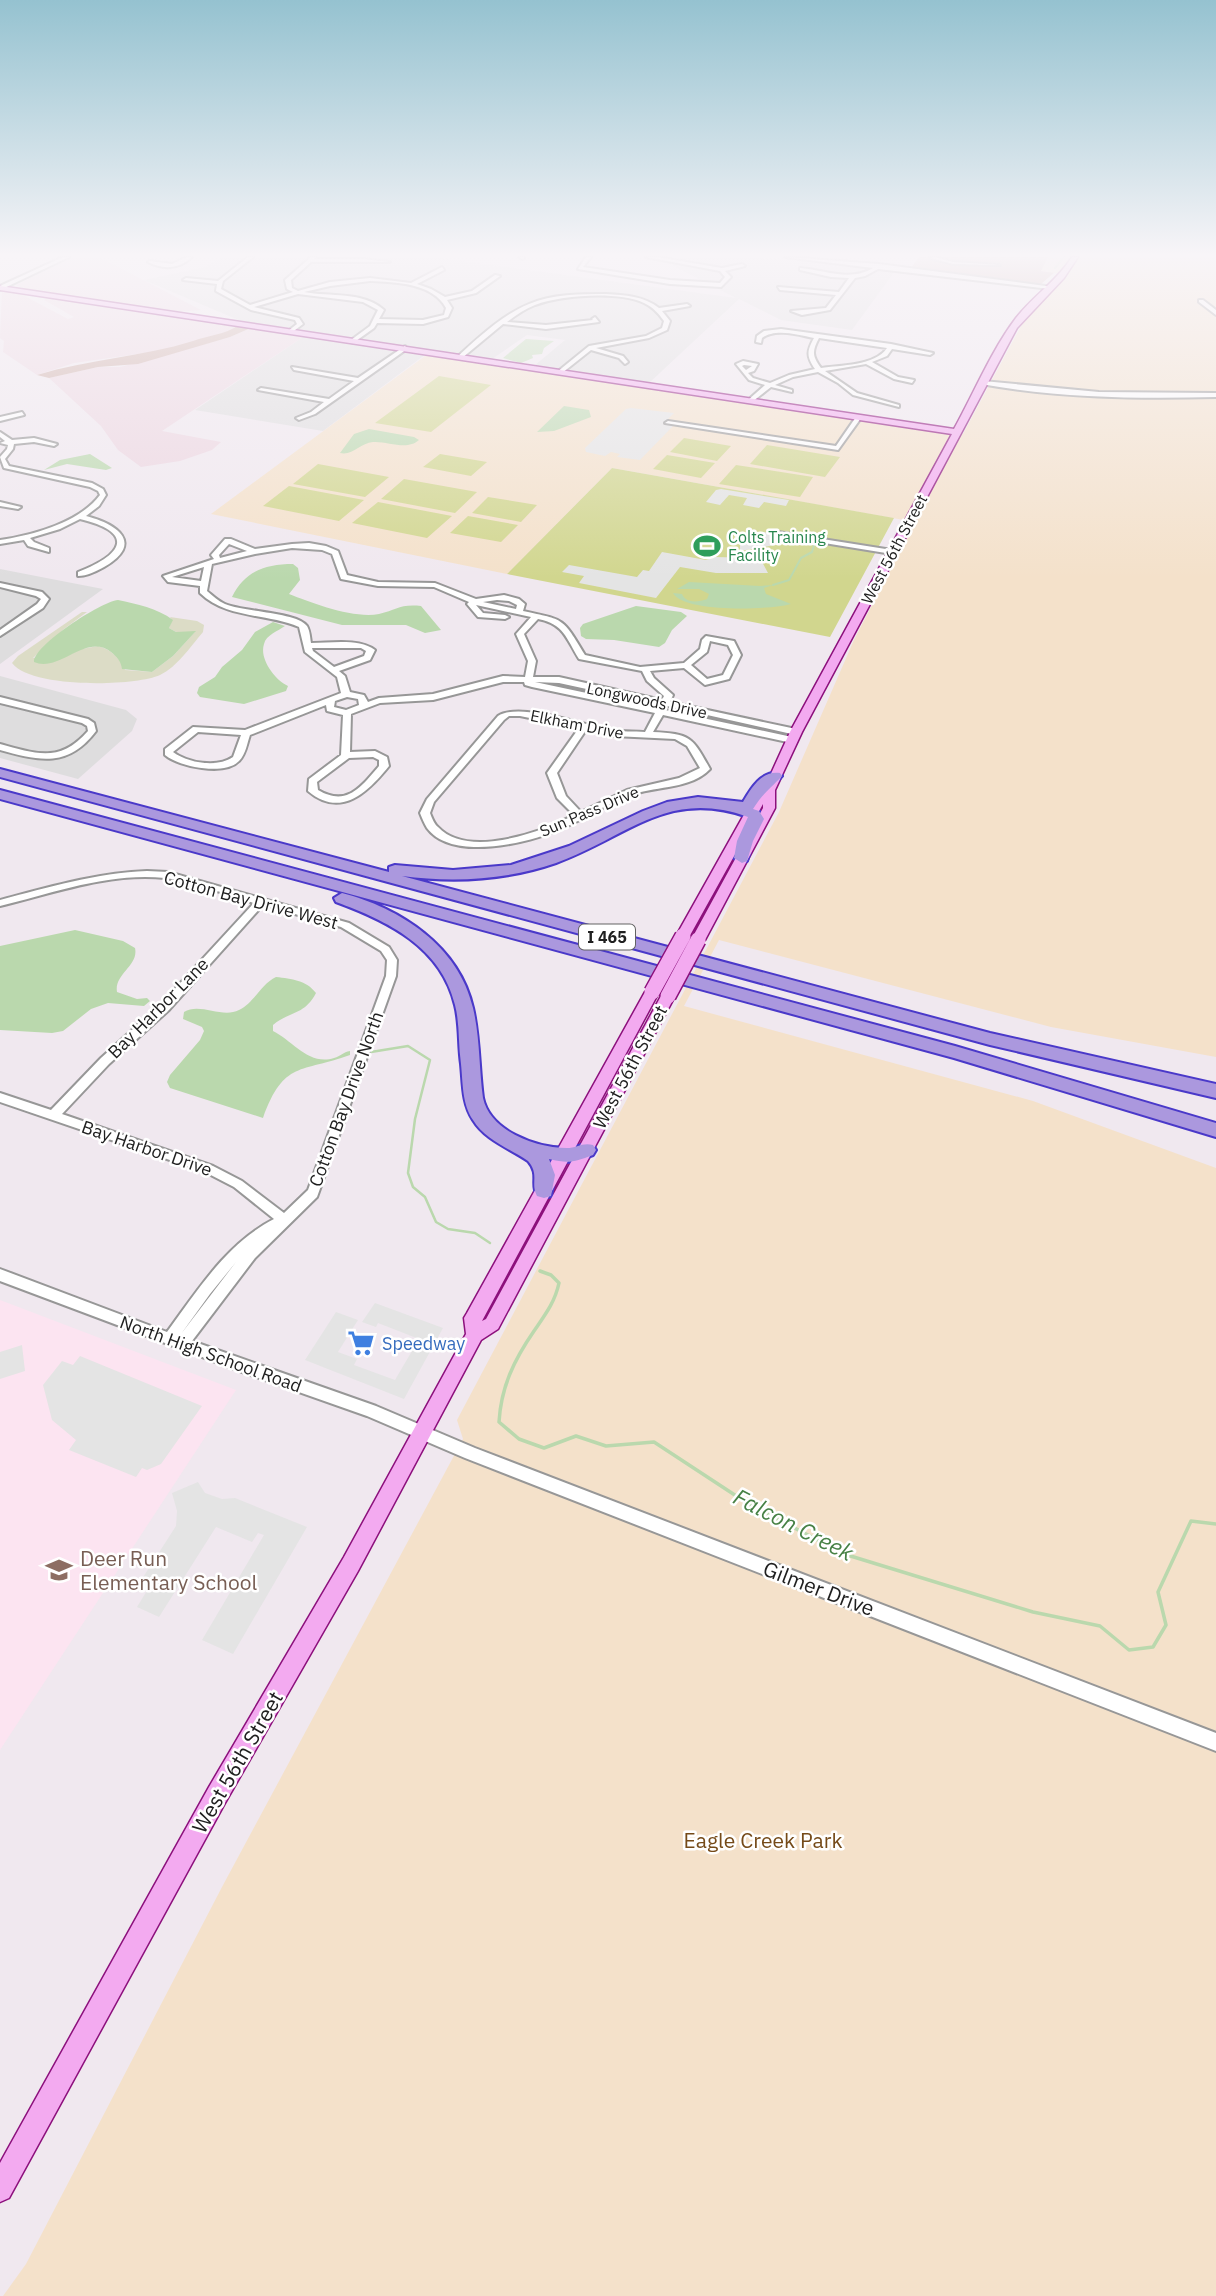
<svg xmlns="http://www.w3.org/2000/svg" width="1216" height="2296" font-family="'IBM Plex Sans',sans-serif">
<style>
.residential{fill:#deddde}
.education{fill:#fce4f1}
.farmland{fill:#ecd5e0}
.forest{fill:#caa8a1}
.wetland{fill:#dcdcc6}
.park{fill:#f4e1ca}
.pitch{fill:#d1d68e}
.parking{fill:#e4e4e4}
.water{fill:#bad8ad}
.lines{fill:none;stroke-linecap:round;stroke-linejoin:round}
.stream-far2{stroke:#bad8ad;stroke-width:2}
.stream-far1{stroke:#bad8ad;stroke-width:2.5}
.stream{stroke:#bad8ad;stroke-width:3.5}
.minor-casing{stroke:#979797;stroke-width:4}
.major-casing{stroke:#8c107c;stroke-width:3}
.highway-casing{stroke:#4a39c9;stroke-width:4}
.minor{fill:#fff;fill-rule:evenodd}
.major{fill:#f3aaf0;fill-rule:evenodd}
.highway{fill:#ab98de;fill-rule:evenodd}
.major-bridge-casing{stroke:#8c107c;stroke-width:18;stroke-linecap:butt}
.major-bridge{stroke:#f3aaf0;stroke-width:15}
.labels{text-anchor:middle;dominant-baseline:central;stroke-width:5;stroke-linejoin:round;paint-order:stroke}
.far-leisure-label{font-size:16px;fill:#27864d;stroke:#fff;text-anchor:start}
.far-street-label{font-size:16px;fill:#202020;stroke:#fff}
.shield{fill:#fff;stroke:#636363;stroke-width:2}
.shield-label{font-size:16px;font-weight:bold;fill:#202020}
.street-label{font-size:18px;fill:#202020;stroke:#fff}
.shop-label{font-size:18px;fill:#366cbe;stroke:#fff;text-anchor:start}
.near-education-label{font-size:21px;fill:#785e54;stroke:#fff;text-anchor:start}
.near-street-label{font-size:21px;fill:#202020;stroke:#fff}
.near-park-label{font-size:21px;fill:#754a18;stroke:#fff}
.near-water-label{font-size:23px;font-style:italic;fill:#478145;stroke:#fff}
</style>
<rect width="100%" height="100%" fill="#f0e8ef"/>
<path class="residential" d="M223 257H431L736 298 656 257H741L835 263 895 271 852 330 781 320 739 299 648 384 534 366 565 340 527 335 492 359 241 321 144 280 205 267Z
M306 335 426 354 323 431 195 410Z
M0 569 103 589 0 664Z
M0 676 126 710 137 719 132 731 78 779 0 758Z"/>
<path class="education" d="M0 1300 236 1390 0 1750Z"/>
<path class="farmland" d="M73 257H99L201 310 176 312 25 289 16 285Z
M2 289 19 293 68 319 74 317 44 300 51 297 239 325 223 334 166 350 74 363 37 375 3 352 4 341 0 338Z
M253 327 306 335 162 431 221 442 212 450 180 461 141 467 118 450 101 426 49 378 98 367H120L230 337Z"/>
<path class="forest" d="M919 257H1061L1041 271 1055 272 1041 284 911 268Z
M239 325 253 327 230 337 138 364 98 367 49 378 37 375C89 359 142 357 193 341 209 335 224 335 239 325Z"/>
<path class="wetland" d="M82 612H87L64 629 33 658 98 646C111 649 120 659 125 670L152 672 173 656 195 632H176L169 628 172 620 170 617 197 621 204 625 203 632C191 646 177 667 160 675 133 687 30 688 12 663L18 656Z"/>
<path class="park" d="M1048 257H1216V1057L1051 1027 719 940 684 1006 1033 1101 1216 1168V2296H3L26 2264 222 1887 463 1439 457 1420 779 812 854 640 915 522 612 468 507 574 211 514 429 353 963 434 1027 315 1036 304 1069 275 1041 271Z"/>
<path class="pitch" d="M439 376 491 385 431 432 375 423Z
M684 438 731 446 717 461 670 452Z
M767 445 840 457 825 477 750 464Z
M440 454 487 462 471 476 423 467Z
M667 455 715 463 701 478 653 469Z
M318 464 389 477 365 497 293 484Z
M736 465 813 477 800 497 719 484Z
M612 468 894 518 830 637 507 574Z
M404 479 477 492 455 513 381 499Z
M289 486 364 500 339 521 263 506Z
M488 497 537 505 521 522 472 513Z
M378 502 452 516 427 538 352 523Z
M468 516 518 525 501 542 450 533Z"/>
<path class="parking" d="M631 408 674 413 663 424 673 426 640 460 617 457 620 454 611 452 605 456 586 452 585 448 626 409Z
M721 489 789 500 786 506 764 502 759 508 743 505 747 498 729 495 720 505 706 502 716 490Z
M764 532 768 533 804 539 798 541 777 537 787 543 740 551V536Z
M662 552 706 560 715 557 760 558 768 573H716L680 567 656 598 579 583 584 576 562 572 569 565 637 577 643 570 649 571Z
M375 1303 443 1328 404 1399 305 1360 336 1312 358 1320 338 1352 357 1359 354 1365 395 1380 419 1339 378 1323 376 1327 362 1322Z
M22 1345 25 1371 0 1379V1352Z
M80 1356 202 1406 161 1464 147 1470 142 1468 136 1477 69 1450 76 1440 52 1420 43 1385 62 1361 73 1365Z
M198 1482 205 1493 222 1499 235 1498 307 1527 233 1654 202 1640 264 1535 258 1533 252 1542 216 1527 159 1617 137 1607 148 1589 138 1585 176 1526 177 1511 172 1493Z"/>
<path class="water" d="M526 339 554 341 544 348 542 354 532 355 533 358 521 363 503 358Z
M564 406 589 410 591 417 554 431 537 432Z
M369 429 414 437 419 440C407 451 388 441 373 442 360 443 353 456 340 453L354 434Z
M90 454 112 468 106 470 67 464 44 470 60 460Z
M293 564 298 568 300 580 289 594C312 603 354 619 379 614 397 610 399 604 421 606L441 630 425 633 406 625H342L232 597C244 572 264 564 293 564Z
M689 582 760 586 773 585 764 588 766 594 791 604C771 610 683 613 673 593L682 594C686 604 699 602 707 599L709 594 699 589H677Z
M118 600C137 604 157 608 173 620L169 628 176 632 196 631 173 656 152 672 122 669C121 661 117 657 111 652 87 632 59 673 34 662 33 646 100 602 118 600Z
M636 606 681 612 687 616 672 630 665 643 659 647 614 640 586 639 581 636 580 628 583 624Z
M273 622 285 626C278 631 266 635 264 644 259 659 275 680 288 686L286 691 244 704 200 697 197 693 199 687 215 677 222 667 242 650 255 632Z
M75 930 123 941 135 948C139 966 114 974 117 992L137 999 147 998 150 1001 144 1006 108 1003 91 1009 63 1031 52 1033 0 1030V946Z
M276 977C292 979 306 980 316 993 304 1016 289 1011 273 1025V1031C293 1041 309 1066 334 1058 341 1056 343 1052 350 1051V1055C301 1073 284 1060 263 1118L170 1088 167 1082 170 1075 200 1040 204 1031 202 1027 183 1019 184 1012C200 1002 222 1019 239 1010 254 1003 261 984 276 977Z"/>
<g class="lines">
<path class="stream-far2" d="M1055 268 1064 257
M817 539 825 532
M773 585 789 580 801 558 812 552 814 545"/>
<path class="stream-far1" d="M371 1052 408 1046 430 1060 415 1119 408 1173 413 1187 425 1197 436 1222 448 1229 475 1233 490 1243"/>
<path class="stream" d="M540 1271 551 1275 559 1283C555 1302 545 1315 534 1331 514 1360 501 1387 499 1422L519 1439 544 1448 576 1436 606 1446 654 1442 747 1503 844 1554 1033 1612 1100 1626 1129 1650 1153 1647 1166 1625 1158 1592 1191 1521 1216 1524"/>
<g class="minor-casing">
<path id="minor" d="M63 257H69L0 290V286Z
M187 257H192C179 269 163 270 148 262L150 261 172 264Z
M248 257H253L223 281 221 289 250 305 293 292 287 289 285 280 311 257H316L314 259H363L390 262H311L291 280 292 288 298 291 330 282 370 278 411 283 442 267 444 270 417 284 431 289 445 297 472 291 495 275 500 276 476 293 447 300 452 308 448 317 423 324 377 323 374 328 353 343 351 340 370 326 378 310 363 302 298 294 254 307 299 318 303 324 291 333 288 331 297 324 295 320 251 310 216 291 217 284 183 280 186 278 218 281ZM370 281C395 282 433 283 446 308L444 315 423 320 379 319 384 310C363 291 330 297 304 292L330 286Z
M519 257H524V258L522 259Z
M586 257H591L583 267 670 280 720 283 725 277 720 271 646 257H657L722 268 742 264 745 266 725 271 731 277 721 287 670 284 578 269Z
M785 257 879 264 1053 287 1050 289 878 269 865 276 855 278 830 310 802 315 791 311 826 308 836 295 780 290 778 287 839 292 849 278 831 277 800 270V268C825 270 850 282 873 268Z
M935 257 953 262 1000 265 953 264 930 258Z
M606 294C625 295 644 296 659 308L687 304 690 306 662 311 670 321 667 330 649 338 596 348 623 356 628 362 625 364 619 358 591 350 562 373 557 372 589 346 646 336 662 328 664 321C659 314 653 307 644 303 618 291 562 295 535 305 525 309 516 315 507 322L546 325 593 320 592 319 595 317 599 322 546 329 503 324 462 358 457 357C478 338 502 315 529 304 552 294 580 294 606 294Z
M1199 300H1203L1216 310V315L1199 302Z
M781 329 891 344 933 353 930 355 892 349 887 356 872 362 898 377 914 380 912 383 894 379 866 364 825 371 857 393 899 405V407L853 395 838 383 818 372 793 377 775 385 792 390V392L771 387 752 402H748V400L765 385 749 380 736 364 743 361 758 364 754 371 748 373 753 378 770 383 789 375 815 369C806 356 807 351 814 338 798 335 776 328 762 338L761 343 756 342 757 336 764 331ZM819 338 887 348C875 366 840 365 821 368 812 356 812 351 819 338ZM744 365 752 366 746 370 742 366Z
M405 346 407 349 315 414 299 420 296 418 311 412 324 402 258 390 261 388 329 399 354 381 294 370 292 367 358 378Z
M983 381 1099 392 1216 393V397C1138 399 1058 398 981 384Z
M22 412 24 415 0 421V417Z
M856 417 861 418 838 450 665 423 668 421 836 446Z
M0 432 12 440 34 438 57 444 54 446 34 442 14 444 13 449 5 459 9 466 92 483 103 489 106 495 99 506 86 516C117 524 145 543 104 567 97 571 87 576 78 576V572C122 555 137 533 80 519L60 529 30 538 34 542 49 548V552L28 546 24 540 0 544V540C34 535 80 522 100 495L98 491 90 487 4 468 0 457 7 449 8 445 0 443 5 441 0 437Z
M0 502 21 507 18 509 0 506Z
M778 532 892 550 896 552 892 554 781 536 777 534Z
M225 539H231L255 549 292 544 309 543 326 546 338 551 347 575 378 582 435 583 476 599 504 595 519 599 525 604 523 611C565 620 562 617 585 655L640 667 684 663 700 649 702 640 706 636 734 641 741 655 729 679 705 685 684 668 650 671 654 678 673 695 670 702 796 729 800 732 796 735 667 706 665 710 792 737 796 740 792 743 663 715 653 732C691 734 692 737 710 769 691 789 658 786 634 794 608 802 585 819 561 829 529 843 452 862 427 828 424 823 422 818 420 813L427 799 498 716C519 702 585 725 611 730 622 732 634 731 645 732L655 713 532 687 525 685 524 682H503L433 700 380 703 351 714 350 752 375 751 387 757 389 766C368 792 341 819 308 791L309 779 341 755 343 715 327 711 326 705 250 735C247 743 246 754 239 761 225 776 179 767 165 755V749L193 727 245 730 341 693 337 677 305 652 299 627C266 613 227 619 200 593V586L168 582 163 576 214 559 211 555ZM229 544 247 551 220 558 219 555ZM292 548 322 550 332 554 341 579 378 586 434 587 469 602 467 604 478 617 505 619 509 617 505 615 483 613 476 605 531 617 516 634 528 661 525 677 503 676 433 694 379 698 368 702 364 695 350 692 345 676 339 671 370 660 375 650C359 638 331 643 311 643 310 637 310 631 307 626 297 612 244 612 225 604 218 601 213 596 207 591L212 564 255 554ZM204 567 201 581 172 577ZM497 600 509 601 517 605 516 609 483 602ZM538 619C564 624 566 638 579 659L642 671 647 681 664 696 662 700 559 677H533L536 661 524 634ZM710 641 728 645 733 655 723 675 707 679 691 665 707 652ZM312 648H361L366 651 364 656 334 667 313 651ZM535 682 559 683 660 705 657 708ZM347 697 358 699 359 705 346 710 334 707 335 701ZM509 716H520L579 728 547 773 557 798 574 815C542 832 468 859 438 827 434 824 432 818 430 813L434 802 504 720ZM586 730 614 736 675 739 687 746 700 768 679 778 627 790 581 812 566 796 557 773ZM198 732 241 735 233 757C217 768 188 763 173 752ZM373 757 379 760V766C361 787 347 807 318 790L317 782 349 758Z
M0 583 42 592 49 599 43 608 0 636V630L37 604 41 599 36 596 0 587Z
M0 697 88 719 94 723 96 731C68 768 40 761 0 750V744C37 754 60 763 88 731L87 726 82 723 0 703Z
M147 871 168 872 349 923 389 947 397 960 396 976 317 1197 255 1258 192 1341 376 1406 475 1448 1216 1733V1751L465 1458 367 1416 245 1373 0 1281V1269L167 1332C198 1290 226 1244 274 1219L234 1187 205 1172 0 1102V1093L51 1110 101 1058 161 1004 254 903C228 895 191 881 165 878 110 872 53 893 0 906V900C49 887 96 873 147 871ZM263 905 341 927 381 951 387 960 386 976 308 1190 284 1213 242 1181 213 1166 62 1114 109 1064 169 1010ZM236 1262 181 1334 210 1294Z"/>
</g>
<g class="major-casing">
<path id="major" d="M1072 257H1078L1064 278 1017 328 802 732 775 790V808L705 940 698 944 691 940 763 808V804L688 939 683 940 676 936 750 804 764 789 790 732 952 434 0 290V286L954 429C974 393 991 351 1016 318 1033 296 1057 281 1072 257Z
M652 987 659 992 482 1321 486 1319 661 996 668 991 675 996 498 1329 481 1340 358 1571 225 1803 9 2198 0 2202V2163L209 1787 344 1557 466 1334 464 1318 467 1313 645 992Z"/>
</g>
<g class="highway-casing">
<path id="highway" d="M0 769 389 872V867L395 865 453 870 511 865 569 846 643 811 667 802 698 797 743 802C751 788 762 770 780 773L782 776C769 790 765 791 753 809L759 811 764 819 753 841 747 861 742 863 734 858 737 841 748 817C667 788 628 837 556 863 507 880 453 883 402 876L990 1033 1216 1084V1098L990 1045 0 777Z
M0 790 955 1046 1216 1123V1137L954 1058 0 799Z
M342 893C400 908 459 946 473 1008 480 1037 479 1069 483 1098 490 1131 536 1148 567 1148 576 1148 583 1142 593 1145L596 1150 593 1155C574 1162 569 1164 549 1159L555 1175 551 1196 544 1198 537 1196C530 1183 540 1175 528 1161 509 1148 485 1140 473 1120 462 1104 463 1083 461 1064 458 1044 460 1024 455 1005 441 947 388 921 336 902L334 898Z"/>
</g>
<use href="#minor" class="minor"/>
<use href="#major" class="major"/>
<use href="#highway" class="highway"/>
<g class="major-bridge-casing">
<path id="major-bridge" d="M652 992 683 936
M668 996 698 940"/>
</g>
<use href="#major-bridge" class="major-bridge"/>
</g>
<linearGradient id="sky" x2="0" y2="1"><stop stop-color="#95c2d0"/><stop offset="0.44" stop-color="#f8f5f8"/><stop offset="1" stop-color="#f8f5f8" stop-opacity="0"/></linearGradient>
<rect width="1216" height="579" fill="url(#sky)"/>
<defs>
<g id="stadium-bare" transform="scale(2.1)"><path d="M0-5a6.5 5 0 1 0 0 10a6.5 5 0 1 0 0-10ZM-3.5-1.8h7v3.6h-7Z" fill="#2e9e5b" stroke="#fff" stroke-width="2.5" paint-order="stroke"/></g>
<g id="supermarket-bare" transform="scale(2.1)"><path d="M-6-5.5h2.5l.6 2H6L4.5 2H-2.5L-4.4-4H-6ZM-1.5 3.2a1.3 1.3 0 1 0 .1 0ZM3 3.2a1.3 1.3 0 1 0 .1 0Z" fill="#3f7fe0" stroke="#fff" stroke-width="2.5" paint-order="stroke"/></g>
<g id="school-bare" transform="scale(2.1)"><path d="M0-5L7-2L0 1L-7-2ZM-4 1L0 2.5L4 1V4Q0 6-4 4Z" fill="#8d6e63" stroke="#fff" stroke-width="2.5" paint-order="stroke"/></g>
</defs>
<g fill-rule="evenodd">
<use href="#stadium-bare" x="707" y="546"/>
<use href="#supermarket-bare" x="361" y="1343"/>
<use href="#school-bare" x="59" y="1570"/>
</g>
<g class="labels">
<g class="far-leisure-label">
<text x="728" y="537">Colts Training<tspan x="728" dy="18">Facility</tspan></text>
</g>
<g class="far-street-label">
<text transform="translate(894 549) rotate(-62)">West 56th Street</text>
<text transform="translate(647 700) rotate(12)">Longwoods Drive</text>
<text transform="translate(577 724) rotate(11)">Elkham Drive</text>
<text transform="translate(589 811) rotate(-23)">Sun Pass Drive</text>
</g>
<rect class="shield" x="579" y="924.5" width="56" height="25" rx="5"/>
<g class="shield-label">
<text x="607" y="937">I 465</text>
</g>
<g class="street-label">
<text transform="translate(251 900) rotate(15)">Cotton Bay Drive West</text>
<text transform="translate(158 1008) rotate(-45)">Bay Harbor Lane</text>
<text transform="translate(630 1067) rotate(-62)">West 56th Street</text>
<text transform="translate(346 1099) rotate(-70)">Cotton Bay Drive North</text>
<text transform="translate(147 1148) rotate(19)">Bay Harbor Drive</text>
<text transform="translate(211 1354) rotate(20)">North High School Road</text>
</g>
<g class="shop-label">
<text x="382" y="1343">Speedway</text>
</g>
<g class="near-education-label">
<text x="80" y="1558">Deer Run<tspan x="80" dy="24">Elementary School</tspan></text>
</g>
<g class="near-street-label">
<text transform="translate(819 1588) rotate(21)">Gilmer Drive</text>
<text transform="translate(237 1762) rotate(-60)">West 56th Street</text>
</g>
<g class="near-park-label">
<text x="763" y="1840">Eagle Creek Park</text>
</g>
<g class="near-water-label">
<text transform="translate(794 1524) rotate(27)">Falcon Creek</text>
</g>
</g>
</svg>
